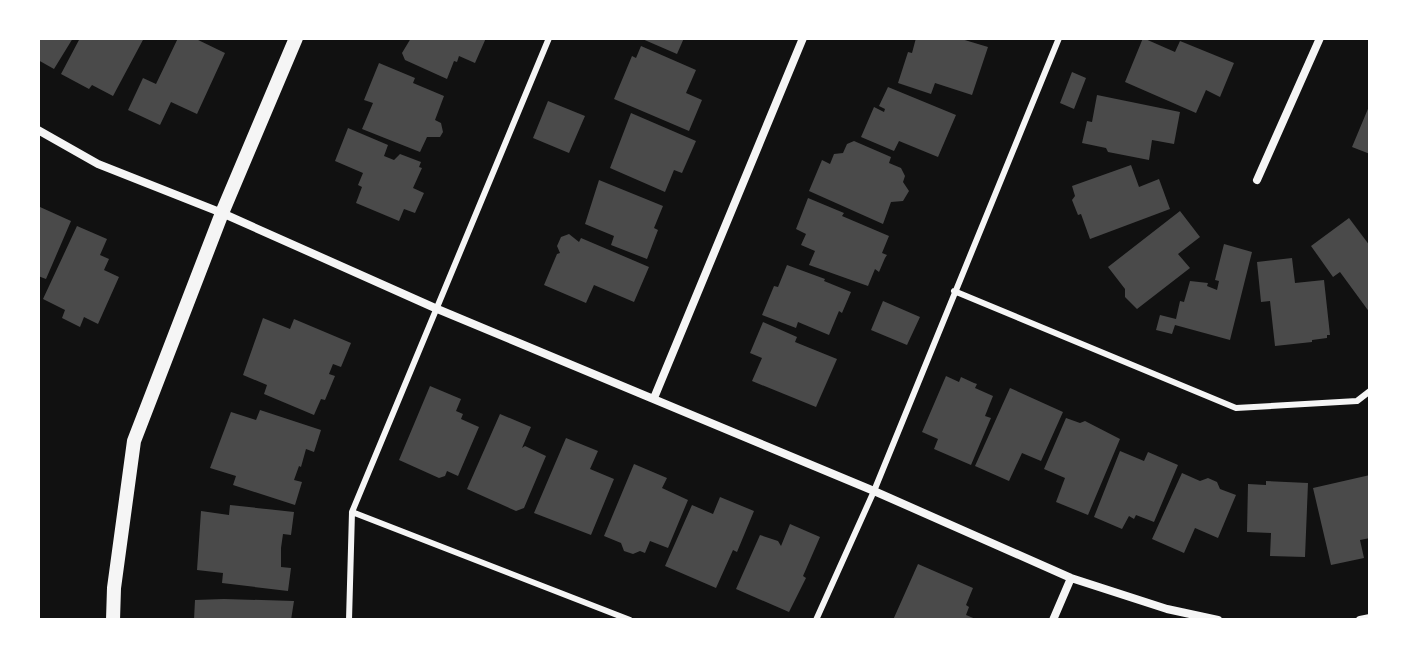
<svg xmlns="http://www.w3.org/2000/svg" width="1408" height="658" font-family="'Archivo Narrow',sans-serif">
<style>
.building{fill:#4a4a4a}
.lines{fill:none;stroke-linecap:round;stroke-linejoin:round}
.service{stroke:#f5f5f5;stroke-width:6}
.minor{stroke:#f5f5f5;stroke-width:8}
.tertiary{stroke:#f5f5f5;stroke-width:14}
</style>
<rect width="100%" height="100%" fill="#111"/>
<path class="building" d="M38 38H73L54 69 38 60Z
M80 38H144L113 96 92 85 89 89 61 74Z
M178 38H194L225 53 197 114 171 102 160 125 128 110 143 78 156 84Z
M411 38H486L475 63 459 56 457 62 454 61 447 79 405 60 402 53Z
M640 38H684L677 54Z
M916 38H958L988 47 972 95 935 83 931 94 898 83 908 52 912 53Z
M1143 38 1175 52 1180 41 1234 63 1220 97 1206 90 1196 113 1125 82Z
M641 46 696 70 686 93 702 100 689 131 614 99 632 56 636 58Z
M379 63 415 78 413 83 444 96 435 120 441 123 443 132 440 137H427L420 152 362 129 373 103 364 100Z
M1072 72 1086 78 1074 109 1060 103Z
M888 87 956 115 938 157 899 141 894 151 861 137 874 107 884 112 885 109 879 106Z
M1097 95 1180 112 1174 144 1152 140 1149 160 1108 152 1106 148 1082 143 1087 121 1092 122Z
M548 101 585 116 569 153 533 138Z
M1370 104V154L1352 147Z
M631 113 696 141 682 173 674 170 665 192 610 168Z
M348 128 388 145 384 156 394 160 400 154 421 162 419 167 422 168 413 188 424 193 415 213 404 209 399 221 356 203 362 187 358 185 363 173 335 161Z
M854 141 891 157 889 163 901 168 905 176 903 182 909 191 903 201 891 202 883 224 809 191 822 160 830 164 834 154 843 153 847 144Z
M1131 165 1139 187 1159 179 1170 209 1090 239 1081 214 1078 215 1072 200 1075 196 1072 186Z
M599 180 663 206 654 228 658 230 647 259 611 245 614 236 585 224Z
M808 198 844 213 842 216 889 236 882 253 887 255 885 258 879 272 875 269 868 286 809 265 815 251 801 245 806 234 796 229Z
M40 207 71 221 46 279 38 276Z
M1180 211 1200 237 1178 254 1190 268 1137 309 1125 297V289L1108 267Z
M1349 218 1370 246V313L1340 272 1333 277 1311 246Z
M77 226 107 239 100 255 109 259 104 270 119 277 98 324 84 317 80 327 62 318 65 310 43 299Z
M569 234 579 242 581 238 649 267 634 302 594 285 586 303 544 285 557 254 560 253 557 246 561 237Z
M1224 244 1252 252 1230 340 1175 325 1172 334 1156 330 1160 315 1176 319 1180 301 1184 302 1190 281 1208 283 1207 286 1217 290 1219 281 1215 280Z
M1292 258 1295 283 1324 280 1330 335H1327V338L1312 340V342L1275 346 1270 301 1261 302 1257 262Z
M787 265 825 279 824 281 851 292 842 313 839 311 829 335 798 322 796 328 762 315 774 286 778 287Z
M883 301 920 317 907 345 871 330Z
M263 318 290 329 294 319 351 343 341 367 333 364 329 374 335 376 325 400 321 399 314 415 264 394 267 385 243 375Z
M763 322 797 337 795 342 837 359 816 407 752 381 762 358 750 353Z
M946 376 959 382 961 377 974 383 977 384 975 388 993 396 985 416 991 418 971 465 934 449 938 439 922 432Z
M430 386 461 399 456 411 463 414 461 419 479 427 458 476 447 471 445 476 439 478 399 460Z
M1010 388 1063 412 1041 461 1022 453 1009 481 975 466Z
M260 410 321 430 314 452 306 449 301 467 299 466 294 480 302 482 295 505 233 485 236 476 210 468 231 412 256 420Z
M500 414 531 427 522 448 525 446 546 456 524 508 516 511 467 489Z
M1066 418 1080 423 1085 421 1120 439 1088 515 1056 502 1065 478 1044 469Z
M566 438 598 451 590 469 614 479 591 535 534 513Z
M1120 451 1144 461 1148 452 1178 465 1154 522 1136 515 1134 519 1129 516 1122 529 1094 517Z
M634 464 667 478 662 488 688 500 668 548 650 541 645 553 640 551 633 554 624 551 621 543 604 536Z
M1182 473 1200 481 1208 478 1217 482 1220 489 1236 495 1218 538 1195 528 1184 553 1152 539Z
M1370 475V538L1360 540 1364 558 1331 565 1313 488Z
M1266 481 1308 483 1305 557 1270 556 1271 533 1247 532 1248 484 1266 485Z
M720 497 754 511 737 552 733 550 716 588 665 566 692 505 713 514Z
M230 505 294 512 291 535 283 534 281 548V567L291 568 288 591 222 583 223 573 197 570 201 511 229 515Z
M790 524 820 537 803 576 806 578 789 612 736 589 760 535 778 541 781 546Z
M918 564 973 588 966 605 969 607 966 615 978 620H893Z
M224 599 294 601 291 620H194L195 600Z"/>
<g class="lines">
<path class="service" d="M954 291 1236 408 1357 401 1370 391
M352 512 630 620
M349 620 352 512 549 38
M816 620 874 491 1059 38"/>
<path class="minor" d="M38 130 98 164 222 213 435 308 874 491 1071 578 1167 609 1218 620
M1257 180 1320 38
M654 398 803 38
M1053 620 1071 578
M1360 620 1370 618"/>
<path class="tertiary" d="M113 620 114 588 134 441 222 213 296 38"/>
</g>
<rect width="1408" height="658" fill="none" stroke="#ffffff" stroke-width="80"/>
</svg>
